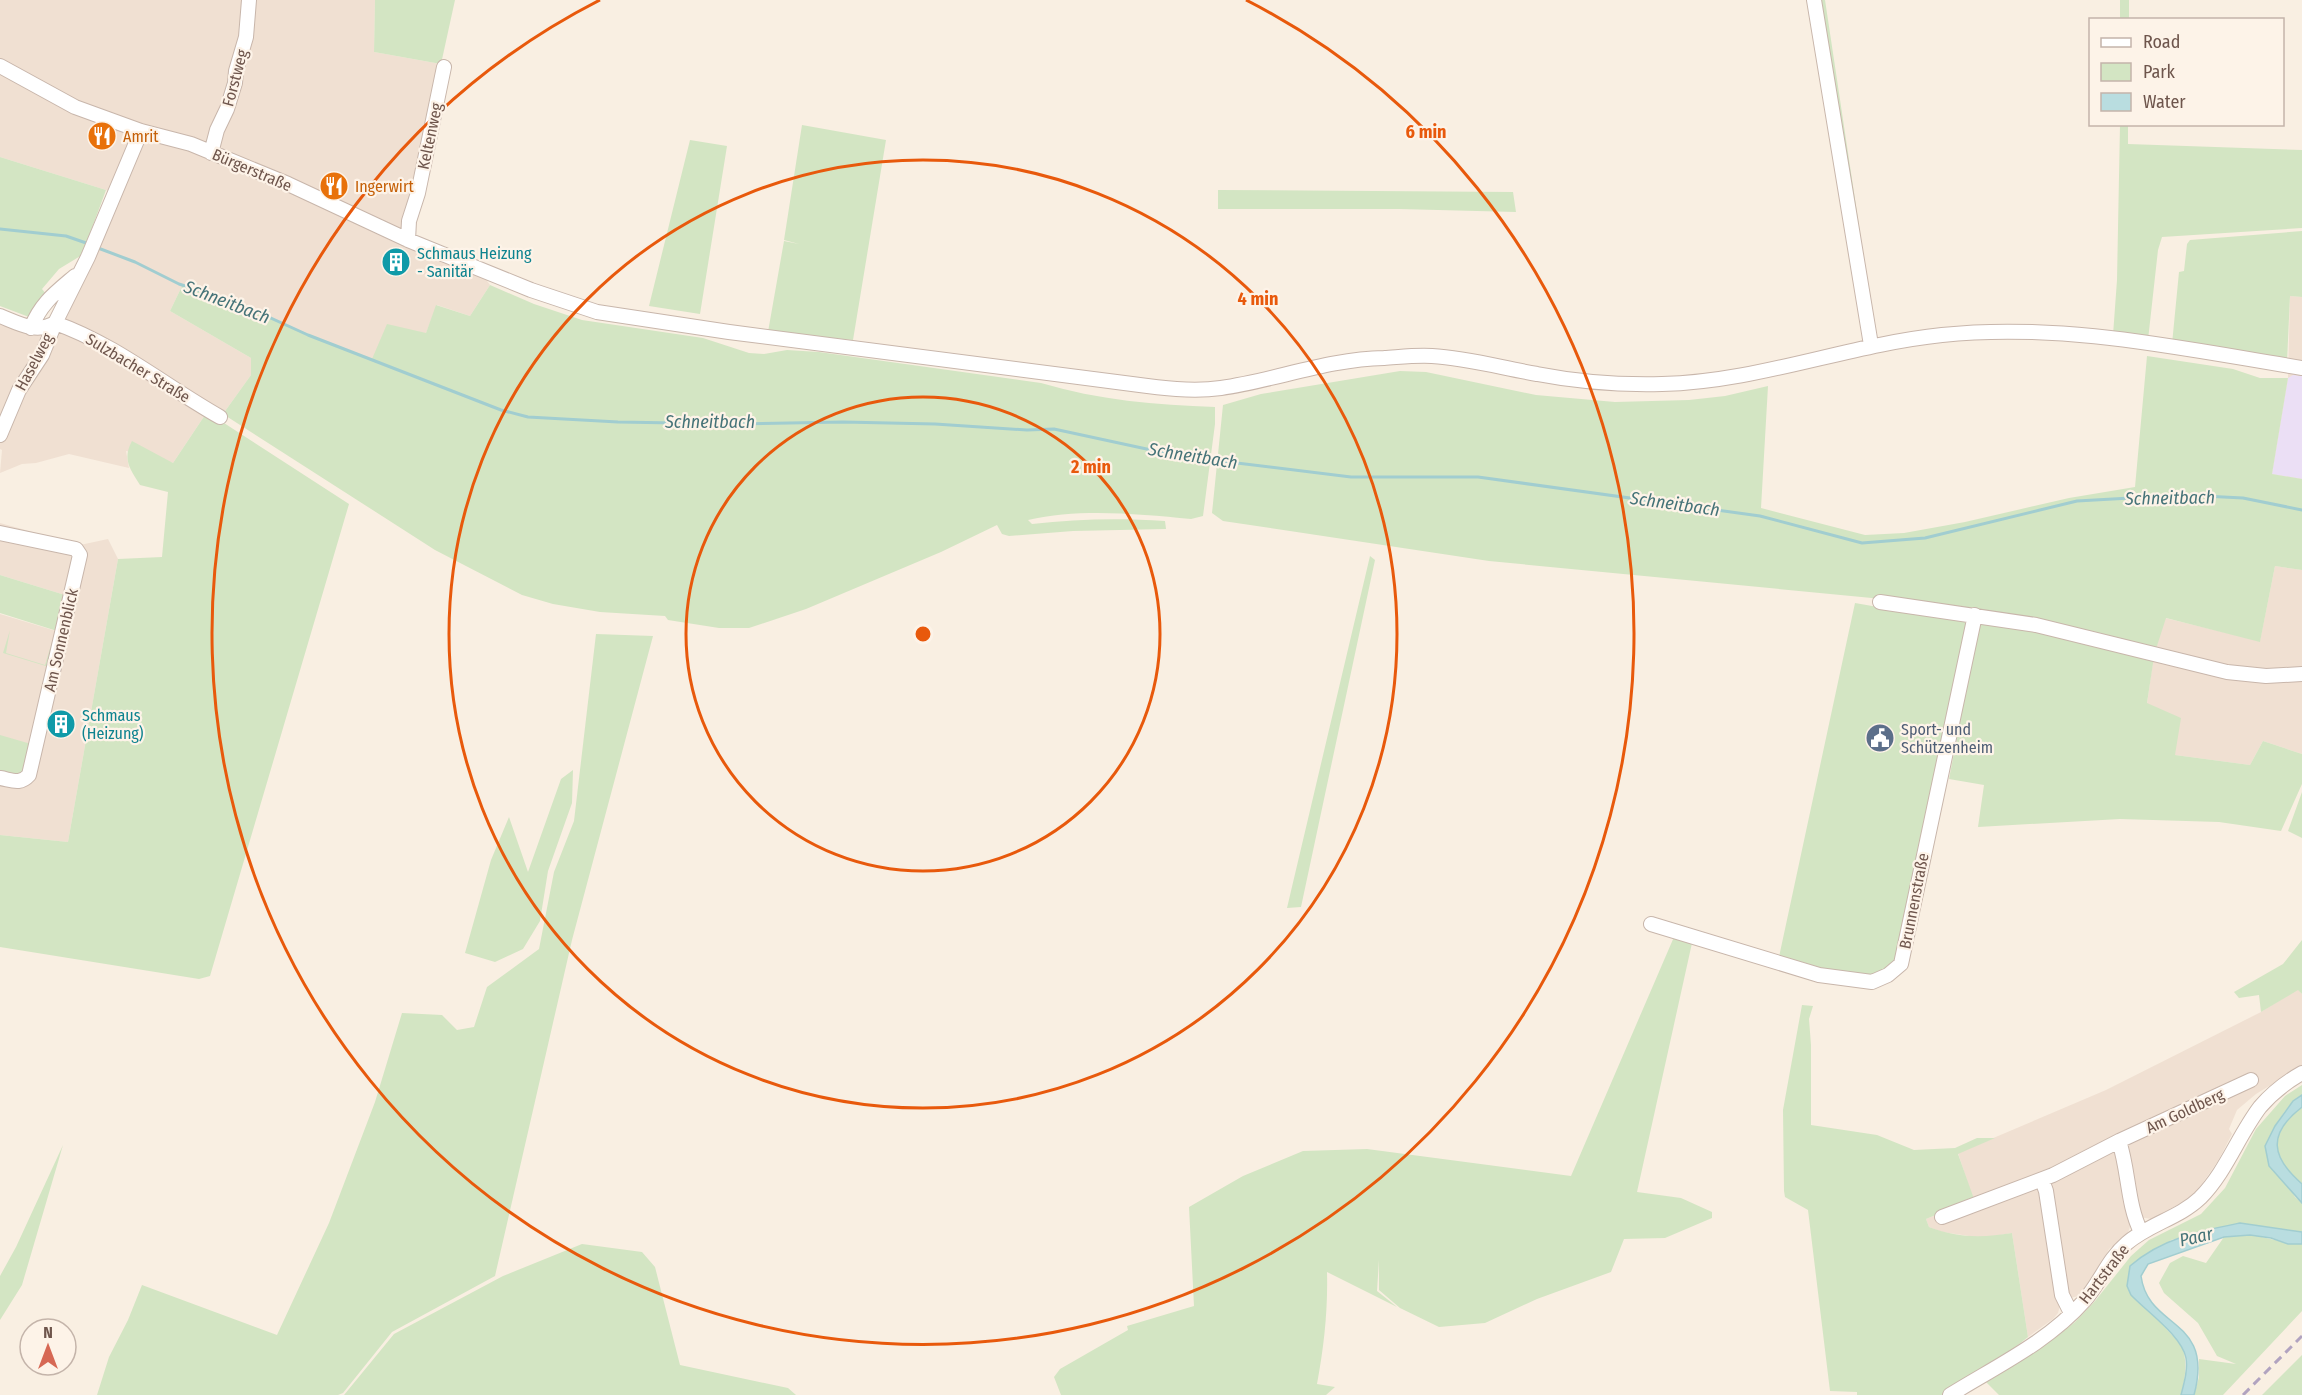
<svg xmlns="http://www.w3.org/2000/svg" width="2302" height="1395" font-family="'Fira Sans Condensed',sans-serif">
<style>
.residential{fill:#f0e0d2}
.education{fill:#ebdff5}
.green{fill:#d3e5c3}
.water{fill:#b9dde0;stroke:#a1cdd0;stroke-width:1.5}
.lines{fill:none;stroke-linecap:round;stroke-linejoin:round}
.stream{stroke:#a1cdd0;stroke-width:3}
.minor-casing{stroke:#c8b6ab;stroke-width:16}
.minor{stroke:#fff;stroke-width:14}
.rail{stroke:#b1a3c0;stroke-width:3;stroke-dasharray:9 6;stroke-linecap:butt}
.ring{fill:none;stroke:#e8590c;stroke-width:3}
.labels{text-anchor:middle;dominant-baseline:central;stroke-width:4.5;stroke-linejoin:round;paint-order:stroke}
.street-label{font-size:16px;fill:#6e554c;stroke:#fdf3e8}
.food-label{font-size:16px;fill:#c56008;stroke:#fdf3e8;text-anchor:start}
.culture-label{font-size:16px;fill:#0d838f;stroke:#fdf3e8;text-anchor:start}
.service-label{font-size:16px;fill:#4e5e75;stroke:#fdf3e8;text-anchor:start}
.water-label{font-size:18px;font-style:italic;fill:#457378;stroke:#fdf3e8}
.centre{fill:#e8590c;stroke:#fdf3e8;stroke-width:3}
.ring-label{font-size:18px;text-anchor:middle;font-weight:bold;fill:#e8590c;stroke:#fdf3e8;stroke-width:4.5;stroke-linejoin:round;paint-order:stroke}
</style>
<rect width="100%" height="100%" fill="#f9efe2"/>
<path class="residential" d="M0 0H375L374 52 441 64 407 219 405 246 485 278 490 285 470 316 437 305 426 333 372 359 183 284 170 311 251 358V375L223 414 207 412 173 463 126 451 129 468 69 454 36 463 22 464 0 473 2 450 0 449V322L57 334 86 278 121 197 106 190 0 157Z
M2290 296 2302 297V479L2272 474 2288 378Z
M0 523 80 545 108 539 118 559 68 842 0 835V614L56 631 65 595 0 575Z
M2275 566 2302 570V754L2263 741 2250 765 2175 755 2147 704 2154 654 2165 618 2260 641Z
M2298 989 2302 994V1066L2256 1094 2237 1110 2229 1129 2232 1134 2218 1161 2197 1191 2185 1201 2151 1219 2140 1217 2127 1149 2129 1144 2254 1082 2039 1188 2060 1305 2058 1313 2053 1319 2028 1337 2012 1233 1983 1238 1942 1232 1929 1227 1926 1219 1973 1199 1958 1153 2106 1090 2261 1012Z
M2112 1151 2118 1154 2131 1223 2129 1230 2126 1235 2109 1249 2089 1286 2079 1296 2070 1298 2066 1294 2050 1187 2051 1181Z"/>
<path class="education" d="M2293 375 2302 376V479L2272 474 2288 378Z"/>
<path class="green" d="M375 0H455L441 64 374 52Z
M1818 0H1825L1875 332Z
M2120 0H2129V19H2120Z
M802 125 886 140 853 340 768 332 784 241 799 244 784 240Z
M2120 125H2128V144L2302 150V228L2162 237 2158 250 2148 340 2113 335 2117 280Z
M690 140 727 146 700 314 649 306Z
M0 157 106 190 82 255 59 269 42 289 46 294 29 317 0 306Z
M1218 190 1513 192 1516 212 1399 209H1218Z
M2302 231V297L2290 296 2287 362 2172 344 2179 272 2184 271 2187 244 2190 240Z
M183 284 372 359 387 324 426 333 436 305 470 316 490 285 534 304 582 320 703 338 749 353 764 354 787 350 819 352 1041 383C1098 400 1156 405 1215 407V424L1203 516 1191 519C1138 514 1080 508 1028 520L1032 524C1076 519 1120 518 1165 521L1166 529 1073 531 1009 536 1002 534 997 525 941 552 806 609 749 628H719L668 620 665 616 600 612 553 604 522 595 435 550 223 414 251 375V358L170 311Z
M2147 356 2233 369 2260 378H2288L2272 474 2302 479V570L2275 566 2260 642 2166 618 2156 649 1976 608 1489 561 1223 521 1212 513 1223 405 1261 394 1400 371 1426 372 1536 395 1615 402 1689 400 1725 396 1768 386 1761 508 1865 535 1904 533 1965 522 2069 498 2135 487Z
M207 412 349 504 210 976 199 979 0 947V835L68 842 118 559 162 557 168 492 140 485C130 469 122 459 132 441L173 463Z
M1370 556 1375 560 1301 907 1287 908Z
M0 575 65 595 57 631 0 613Z
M1855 603 1969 623 1897 959 1888 970 1871 977 1831 972 1779 957Z
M1987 620 2154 657 2147 703 2181 718 2175 755 2250 765 2263 741 2302 754V784L2281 831 2219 822 2120 819 1978 827 1984 785 1949 779 1978 628 1981 623Z
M10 630 6 653 45 665 52 642H54L49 667 3 653Z
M596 634 653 636 572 940 495 1276 392 1332 343 1393 338 1395H97L109 1357 128 1320 142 1285 277 1335 329 1223 375 1102 402 1013 442 1015 457 1030 474 1027 487 987 539 949 554 872 574 821Z
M0 735 31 744 23 772 20 777 0 771Z
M573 770 572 803 548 871 540 921 523 949 495 962 465 953 491 860 509 817 528 872 561 779Z
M2302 792V838L2288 831Z
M1674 937 1692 943 1637 1192 1681 1198 1712 1212V1218L1665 1238 1624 1239 1611 1272 1537 1299 1485 1323 1439 1327 1400 1308 1379 1290V1260L1377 1291 1397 1307 1327 1272C1328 1310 1324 1347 1317 1384L1335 1387 1326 1395H1061L1054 1377 1060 1369 1128 1330 1127 1326 1194 1306 1189 1207 1243 1176 1303 1151 1367 1149 1571 1176Z
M2302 940V994L2298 990 2261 1012 2259 995 2239 998 2234 992 2283 964Z
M1802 1005 1813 1006 1809 1019 1811 1045V1125L1877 1135 1914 1150 1955 1148 1977 1138H1995L1958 1154 1974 1199 1926 1219 1929 1227C1958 1238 1982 1238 2012 1233L2028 1337 2008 1353 1942 1395H1857V1392L1830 1391 1808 1210 1785 1197 1784 1191 1783 1110Z
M2302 1085V1095C2284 1107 2274 1127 2265 1146L2295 1197 2302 1203V1232L2240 1223 2171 1240 2127 1286 2182 1346C2188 1364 2185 1377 2181 1395H1999L1986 1382 2055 1338 2075 1322 2095 1301 2131 1256 2149 1240 2201 1214 2225 1188 2256 1129 2285 1096Z
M2302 1107V1184C2271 1157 2267 1134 2302 1107Z
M63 1145 22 1285 0 1320V1276L16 1247Z
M2250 1235C2268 1237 2284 1244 2302 1244V1311L2223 1395H2194L2199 1377V1359L2236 1364 2217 1356 2198 1323 2164 1293 2159 1283 2170 1263 2183 1256 2206 1263 2224 1237Z
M582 1244 642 1252 655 1267 680 1365 788 1388 796 1395H344L394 1334 503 1276Z
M2302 1355V1395H2262Z"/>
<path class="water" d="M2302 1095V1107C2267 1134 2271 1157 2302 1184V1203L2269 1166 2265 1146 2275 1126 2293 1101Z
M2240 1223 2302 1232V1244H2288L2271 1238 2250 1235 2224 1237 2148 1264 2141 1276C2148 1330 2215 1317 2194 1395H2181C2184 1383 2188 1370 2186 1358 2182 1336 2146 1311 2131 1295L2127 1286 2130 1266C2162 1238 2200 1231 2240 1223Z"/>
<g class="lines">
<path class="stream" d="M0 229 66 236 89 244
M98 248 135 262 179 284 240 304 308 335 501 410 528 417 618 422 734 424 843 422 935 424 1027 430 1054 429 1179 456 1351 477H1478L1760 516 1862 543 1925 538 2077 501 2184 495 2243 498 2302 510"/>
<g class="minor-casing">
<path id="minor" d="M1814 0 1871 345
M0 66 75 107 141 131 191 144 288 184 408 240 531 290 597 312 729 332 1132 384C1161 388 1192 392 1221 388 1276 380 1329 359 1384 358 1400 357 1416 355 1432 356 1468 358 1502 368 1537 374 1578 382 1621 385 1662 384 1757 382 1847 345 1942 335 2062 322 2184 349 2302 368
M211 153 217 130 227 109 235 83 236 71 246 37 249 0
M408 240 409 221 418 193 444 67
M0 316C18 323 36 334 55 323L88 257 141 131
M31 328C41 303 55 293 75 276
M0 435 19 390 42 355 55 323C115 344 165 386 220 417
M0 533 76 549 80 555 29 775C20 785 12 780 0 778
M1880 602 2036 625 2227 672 2266 676 2302 674
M1651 924 1819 975 1872 982 1888 975 1901 964 1975 615
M2119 1141C2129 1171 2127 1204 2141 1232
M2042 1180 2046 1191 2062 1295 2071 1313
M1942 1217 2053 1175 2119 1141 2251 1080
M1950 1395C1995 1367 2048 1342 2084 1301 2100 1283 2108 1259 2127 1243 2149 1224 2179 1218 2200 1198 2226 1172 2238 1136 2260 1107 2272 1093 2286 1082 2302 1073"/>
</g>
<use href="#minor" class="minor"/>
<path class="rail" d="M2243 1395 2302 1336"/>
</g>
<g class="ring">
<circle cx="923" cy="634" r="237"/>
<circle cx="923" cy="634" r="474"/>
<path d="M1246 0A711 711 0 1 1 600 0"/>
</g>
<defs>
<g id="restaurant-disc" transform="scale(1.5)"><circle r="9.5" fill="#e8710a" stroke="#fdf3e8"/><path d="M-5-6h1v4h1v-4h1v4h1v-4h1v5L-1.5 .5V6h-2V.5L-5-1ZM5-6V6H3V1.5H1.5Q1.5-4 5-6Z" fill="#fff"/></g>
<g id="building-disc" transform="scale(1.5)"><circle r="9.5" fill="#0f9aa8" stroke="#fdf3e8"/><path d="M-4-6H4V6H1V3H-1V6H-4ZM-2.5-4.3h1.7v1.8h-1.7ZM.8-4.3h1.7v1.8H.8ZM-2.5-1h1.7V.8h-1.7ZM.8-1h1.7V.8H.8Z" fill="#fff"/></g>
<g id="civic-disc" transform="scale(1.5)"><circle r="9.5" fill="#5c6f8a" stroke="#fdf3e8"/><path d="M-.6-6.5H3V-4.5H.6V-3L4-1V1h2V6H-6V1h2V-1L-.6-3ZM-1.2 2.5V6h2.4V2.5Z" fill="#fff"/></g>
</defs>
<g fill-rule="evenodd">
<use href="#restaurant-disc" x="102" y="136"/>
<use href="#restaurant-disc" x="334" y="186"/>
<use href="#building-disc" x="396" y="262"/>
<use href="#building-disc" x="61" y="724"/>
<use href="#civic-disc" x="1880" y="738"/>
</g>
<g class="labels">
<g class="street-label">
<text transform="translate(235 78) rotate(-75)">Forstweg</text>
<text transform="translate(430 136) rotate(-78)">Keltenweg</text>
<text transform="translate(252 170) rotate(23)">Bürgerstraße</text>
<text transform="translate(34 362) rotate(-62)">Haselweg</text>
<text transform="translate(138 368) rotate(31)">Sulzbacher Straße</text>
<text transform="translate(61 640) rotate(-77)">Am Sonnenblick</text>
<text transform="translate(1914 901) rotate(-79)">Brunnenstraße</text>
<text transform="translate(2185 1111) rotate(-25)">Am Goldberg</text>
<text transform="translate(2104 1274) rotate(-52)">Hartstraße</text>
</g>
<g class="food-label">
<text x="123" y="136">Amrit</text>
<text x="355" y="186">Ingerwirt</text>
</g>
<g class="culture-label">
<text x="417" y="253">Schmaus Heizung<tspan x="417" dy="18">- Sanitär</tspan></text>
<text x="82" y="715">Schmaus<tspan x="82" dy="18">(Heizung)</tspan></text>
</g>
<g class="service-label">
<text x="1901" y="729">Sport- und<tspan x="1901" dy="18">Schützenheim</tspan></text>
</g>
<g class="water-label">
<text transform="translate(227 302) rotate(21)">Schneitbach</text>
<text x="710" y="422">Schneitbach</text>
<text transform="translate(1193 456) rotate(9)">Schneitbach</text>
<text transform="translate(2170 498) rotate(-1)">Schneitbach</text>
<text transform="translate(1675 504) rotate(8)">Schneitbach</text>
<text transform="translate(2196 1237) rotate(-13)">Paar</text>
</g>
</g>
<circle cx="923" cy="634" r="9" class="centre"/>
<g class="ring-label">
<text x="1426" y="138">6 min</text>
<text x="1258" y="305">4 min</text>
<text x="1091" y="473">2 min</text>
</g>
<rect x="2089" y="18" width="195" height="108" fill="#fdf3e8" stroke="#c4b4aa" stroke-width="1.5"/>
<rect x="2101" y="38" width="30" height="9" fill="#ffffff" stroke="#c4b4aa" stroke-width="1.5"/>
<text x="2143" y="48" font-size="18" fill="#6e554c">Road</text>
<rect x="2101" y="63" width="30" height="18" fill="#d3e5c3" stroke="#c4b4aa" stroke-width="1.5"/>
<text x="2143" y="78" font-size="18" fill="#6e554c">Park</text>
<rect x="2101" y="93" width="30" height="18" fill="#b9dde0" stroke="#c4b4aa" stroke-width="1.5"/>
<text x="2143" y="108" font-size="18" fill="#6e554c">Water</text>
<g transform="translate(48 1347)"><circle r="28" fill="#fdf3e8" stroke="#c4b4aa" stroke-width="1.5"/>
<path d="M0-4.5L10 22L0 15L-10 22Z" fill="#d66854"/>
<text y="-9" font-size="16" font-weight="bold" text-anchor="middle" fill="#6e554c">N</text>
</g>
</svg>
